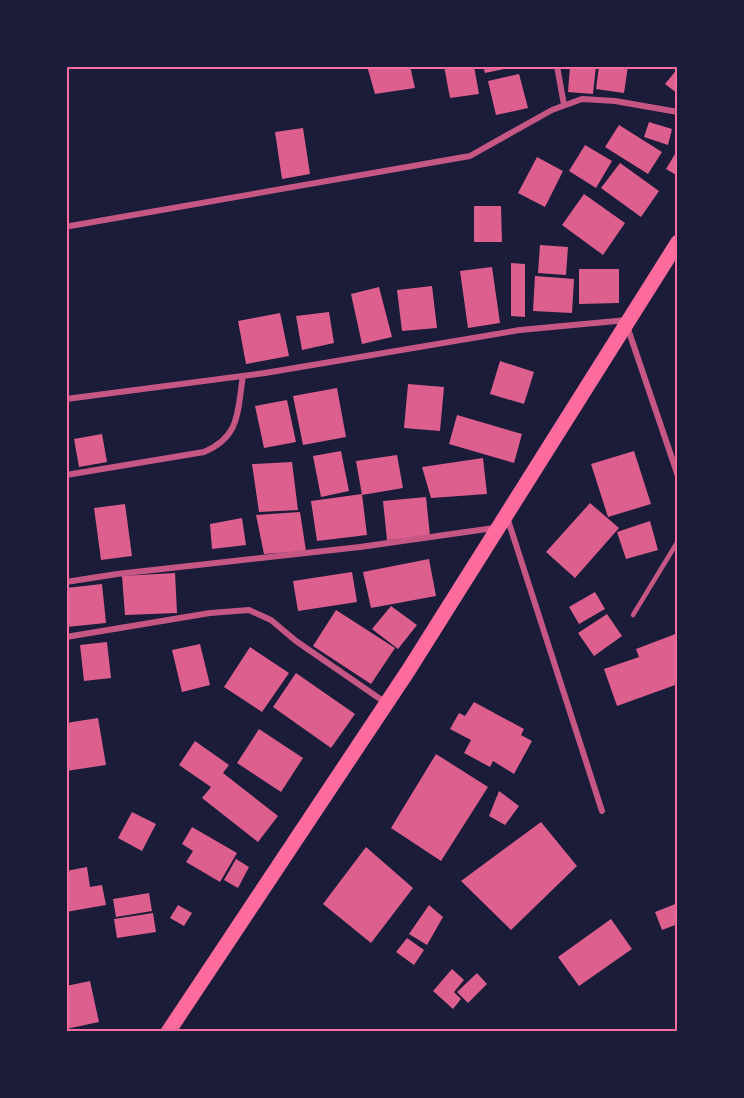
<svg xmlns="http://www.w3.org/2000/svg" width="744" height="1098" font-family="'Crimson Pro',serif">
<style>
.building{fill:#dd5f8e}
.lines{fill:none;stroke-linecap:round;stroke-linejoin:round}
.service{stroke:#c65784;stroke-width:4.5}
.minor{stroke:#c65784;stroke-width:6}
.primary{stroke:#ff6b9d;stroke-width:15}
.neatline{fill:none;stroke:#ff6b9d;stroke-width:2}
</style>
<rect width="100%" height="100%" fill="#1b1b3a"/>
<path class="building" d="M367 66H410L415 88 375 94Z
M444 66H474L479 94 450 98Z
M483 66H514V67L485 73Z
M570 66H596L593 94 568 92Z
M599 66H628L624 93 596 89Z
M678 68V94L665 84Z
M519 74 528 108 496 115 488 81Z
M649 122 672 129 668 145 644 137Z
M619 125 662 152 648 174 605 147Z
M303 128 310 174 282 179 275 132Z
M585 145 612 161 596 188 569 171Z
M678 149V176L666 169Z
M537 157 563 171 545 207 518 193Z
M620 163 659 191 641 217 601 188Z
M584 194 625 223 603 255 562 225Z
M474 206H501L502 242H474Z
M540 245 568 247 566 275 538 273Z
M511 263 525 264V317L511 316Z
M492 267 500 323 468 328 460 271Z
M579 269H619V303L579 304Z
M535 276 574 279 572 313 533 311Z
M432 286 437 328 402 331 397 290Z
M379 287 392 337 362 344 351 294Z
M329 312 334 343 302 350 296 316Z
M280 313 289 356 246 364 238 321Z
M500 361 534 372 524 404 490 394Z
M408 384 444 387 440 431 404 428Z
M337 388 346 437 303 445 293 396Z
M287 400 296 442 264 448 255 406Z
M457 415 522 434 514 463 449 444Z
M102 434 107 462 79 467 74 439Z
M341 451 349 491 321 497 313 456Z
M634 451 651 504 608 517 591 464Z
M397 455 403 488 362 495 356 461Z
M483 458 487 494 431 498 422 467Z
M292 462 298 510 259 512 252 464Z
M362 494 367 535 317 541 311 501Z
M426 497 430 536 387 540 383 501Z
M590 503 619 528 575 578 546 552Z
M125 504 132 556 101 560 94 508Z
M300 512 306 551 264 554 256 515Z
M242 518 246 545 212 549 210 524Z
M650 521 658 550 626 559 617 532Z
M429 559 436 596 371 608 363 572Z
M352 572 357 602 298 611 293 581Z
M175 573 177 613 125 615 122 576Z
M102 584 106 623 66 627V588Z
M595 592 605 609 579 624 569 607Z
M391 606 417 625 398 649 372 629Z
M336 610 395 648 371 684 313 646Z
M607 614 622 636 594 656 578 633Z
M678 633V684L617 706 604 669 639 657 636 649Z
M107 642 111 678 84 681 80 645Z
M200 644 210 685 182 692 172 650Z
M250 647 289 673 262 712 224 687Z
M296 673 355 714 331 748 273 707Z
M474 702 524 729 521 735 532 741 514 774 493 761 490 767 464 753 471 740 450 729 459 713 465 716Z
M98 718 106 765 66 771V723Z
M259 729 303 758 281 792 237 763Z
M195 741 229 765 223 773 278 816 258 842 202 798 211 787 179 765Z
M436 754 488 787 441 861 391 828Z
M499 791 519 806 505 825 489 816Z
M132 812 156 824 142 851 118 838Z
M541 822 577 866 511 930 461 881Z
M192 827 237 853 220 882 186 862 193 851 182 844Z
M366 847 413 888 371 943 323 904Z
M236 859 249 867 238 888 224 880Z
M87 867 90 887 102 885 106 905 66 912V871Z
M149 893 152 911 116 917 113 899Z
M678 903V924L662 930 655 912Z
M178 905 192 913 184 926 170 918Z
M429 905 443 917 427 945 409 934Z
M153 913 156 932 117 938 114 919Z
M611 919 632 949 579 986 558 957Z
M407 938 424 950 414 965 396 952Z
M452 969 464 980 454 992 461 999 453 1009 433 991Z
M477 973 487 984 468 1003 457 992Z
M90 981 99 1022 66 1029V986Z"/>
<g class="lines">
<path class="service" d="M633 615 678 541"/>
<path class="minor" d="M557 66 564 105
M70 226 470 156 552 110 582 99 615 101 678 112
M627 326 678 476
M66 399 265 373 520 330 627 320
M66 475 204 452C241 436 237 412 243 376
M507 517 602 811
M66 582 117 574 360 547 494 528
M66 637 210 613 249 610 271 620 296 641 386 703"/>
<path class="primary" d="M168 1032 408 671 678 242"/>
</g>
<rect width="744" height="1098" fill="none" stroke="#1b1b3a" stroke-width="135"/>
<rect x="68" y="68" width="608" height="962" class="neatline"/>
</svg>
